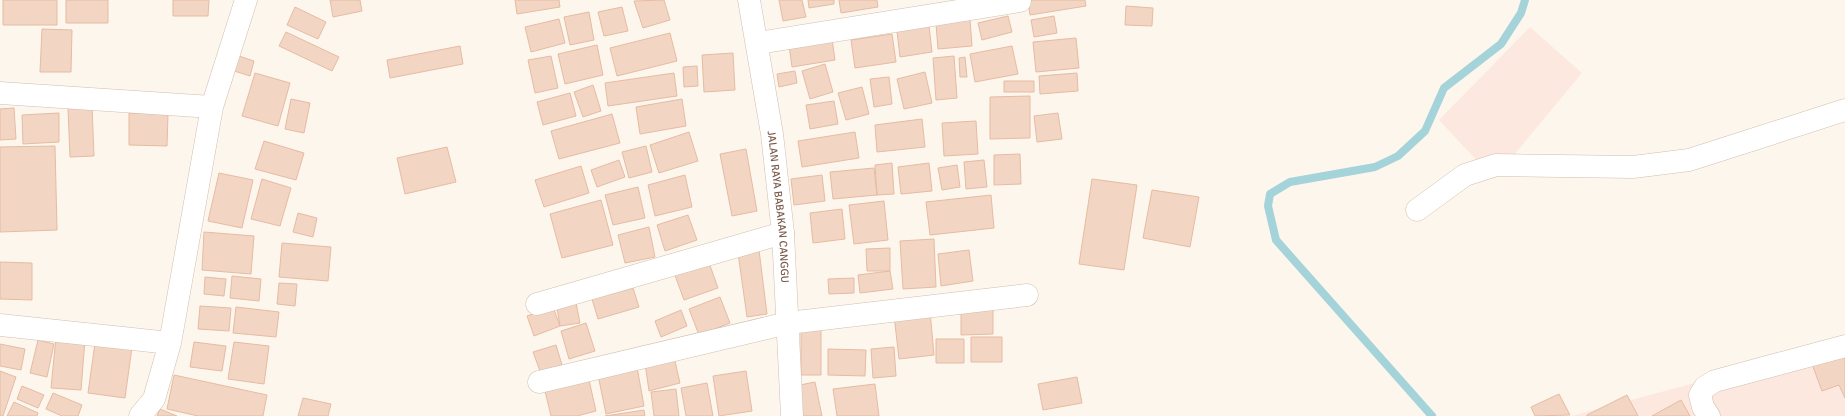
<svg xmlns="http://www.w3.org/2000/svg" width="1845" height="416" font-family="Signika,sans-serif">
<style>
.commercial{fill:#fde8e0}
.lines{fill:none;stroke-linecap:round;stroke-linejoin:round}
.stream{stroke:#a5d3da;stroke-width:8}
.building{fill:#f3d5c3;stroke:#e6bba3}
.minor-casing{stroke:#d1beb0;stroke-width:23}
.tertiary-casing{stroke:#d1beb0;stroke-width:23}
.minor{stroke:#fff;stroke-width:22}
.tertiary{stroke:#fff;stroke-width:22}
.labels{text-anchor:middle;dominant-baseline:central;stroke-width:4;stroke-linejoin:round;paint-order:stroke}
.street-label{font-size:11px;fill:#7a5c4d;stroke:#fffaf3}
</style>
<rect width="100%" height="100%" fill="#fdf6ec"/>
<path class="commercial" d="M1530 27 1582 73 1494 179 1439 120Z
M1845 343V416H1571Z"/>
<g class="lines">
<path class="stream" d="M1432 416 1276 240 1268 206 1270 194 1290 182 1375 167 1398 156 1425 131 1444 88 1501 44 1521 13 1525 0"/>
</g>
<path class="building" d="M3 0H57V25H3Z
M66 0H108V23H66Z
M173 0H209L208 16H173Z
M330 0H360L362 11 333 17Z
M515 0H559L560 7 517 14Z
M664 0 670 20 643 28 634 1Z
M779 0H802L806 17 783 21Z
M808 0H834V4L809 8Z
M839 0H877L878 7 841 13Z
M1028 0H1085L1086 6 1030 15Z
M1126 6 1153 8 1152 26 1125 25Z
M295 7 326 22 318 39 287 25Z
M622 7 628 31 604 36 598 12Z
M589 12 594 40 570 45 564 17Z
M1008 16 1012 32 982 40 978 23Z
M1054 16 1057 33 1034 37 1031 20Z
M559 19 565 43 531 52 525 27Z
M970 20 972 46 938 49 936 24Z
M929 26 932 52 900 57 897 31Z
M42 29 72 30 71 72H40Z
M286 32 339 57 332 71 279 46Z
M670 33 677 61 617 76 610 48Z
M892 34 896 62 855 68 851 40Z
M1076 38 1079 68 1036 72 1033 42Z
M832 39 835 60 792 67 789 45Z
M597 45 603 75 565 84 558 54Z
M460 46 463 64 390 78 387 60Z
M1012 46 1018 74 975 82 970 54Z
M733 53 735 90 704 92 702 55Z
M236 55 254 61 250 76 231 70Z
M551 56 558 88 535 93 528 60Z
M954 56 957 98 936 100 933 58Z
M965 57 967 77H960L959 58Z
M825 64 833 92 810 99 802 71Z
M697 66 698 86 684 87 683 67Z
M795 71 797 83 779 87 777 74Z
M925 72 932 103 904 109 897 79Z
M255 73 290 83 278 126 242 116Z
M674 73 677 96 608 106 605 83Z
M1077 73 1078 91 1040 94 1039 76Z
M889 77 892 104 874 107 870 79Z
M1004 81H1034V92H1004Z
M593 85 601 111 583 117 574 92Z
M862 87 869 114 846 120 838 93Z
M570 93 576 116 543 125 537 102Z
M1030 96V138L990 139V97Z
M291 99 310 103 304 133 285 129Z
M682 99 686 126 640 134 636 107Z
M834 101 838 124 810 129 806 105Z
M92 107 94 156 70 157 68 108Z
M14 108 16 139 0 140V109Z
M59 113V142L23 144 22 115Z
M129 113 168 114 167 146 129 145Z
M1058 113 1062 139 1037 142 1034 116Z
M612 114 620 143 559 159 551 131Z
M922 119 925 147 877 152 875 125Z
M976 121 978 154 944 156 942 123Z
M689 132 698 161 659 173 650 145Z
M855 132 859 158 802 167 798 141Z
M264 141 304 153 296 180 255 169Z
M55 146 57 230 0 232V147Z
M646 146 652 172 629 178 622 152Z
M447 147 456 182 405 194 397 158Z
M746 149 757 211 732 216 720 154Z
M1020 154 1021 184 994 185V155Z
M619 160 625 177 597 187 591 170Z
M984 160 987 187 966 189 964 162Z
M892 163 894 194 877 195 875 165Z
M929 163 932 191 901 194 898 167Z
M957 165 960 187 942 190 938 168Z
M581 166 589 193 544 207 535 180Z
M874 168 877 195 833 199 830 172Z
M219 173 253 180 242 228 208 221Z
M685 175 692 207 655 216 648 185Z
M822 175 825 201 794 205 791 179Z
M262 179 291 188 280 226 251 219Z
M1092 179 1137 185 1124 270 1079 264Z
M638 187 645 218 613 225 605 195Z
M1152 190 1199 197 1190 247 1143 238Z
M991 195 994 228 930 235 926 202Z
M601 200 613 245 562 258 550 214Z
M884 201 888 240 854 244 849 205Z
M842 209 845 239 813 243 810 213Z
M298 213 317 218 313 237 293 232Z
M688 215 697 240 665 251 657 225Z
M649 227 655 257 625 263 618 235Z
M204 232 254 236 251 274 202 270Z
M934 239 936 287 903 289 900 241Z
M282 243 331 247 328 281 279 277Z
M890 248V271H867L866 249Z
M759 250 767 314 747 317 738 253Z
M969 250 973 281 941 286 938 254Z
M707 257 718 288 684 300 673 270Z
M0 262 32 263V300L0 299Z
M890 271 893 289 860 293 858 275Z
M232 276 261 279 259 301 230 298Z
M205 277 226 279 224 296 204 294Z
M854 278V293L829 294 828 279Z
M279 283 297 284 295 306 277 304Z
M633 288 639 307 598 319 592 299Z
M720 297 730 323 699 335 689 309Z
M575 298 580 323 560 326 556 302Z
M993 304V334L961 335V307Z
M200 306 231 308 229 331 198 329Z
M236 307 279 312 276 337 233 333Z
M553 307 560 326 534 336 527 316Z
M681 310 687 326 661 337 655 321Z
M930 311 934 355 899 359 894 315Z
M586 323 595 351 569 359 561 331Z
M801 324H821V375H801Z
M96 336 133 340 125 398 88 393Z
M56 337 85 339 81 390 51 388Z
M971 337H1002V362H971Z
M936 339H964V363H936Z
M38 340 54 344 47 377 30 373Z
M194 342 226 346 222 371 190 367Z
M234 342 269 346 264 384 228 379Z
M0 344 25 349 21 370 0 366Z
M556 345 562 365 540 371 533 352Z
M894 347 896 376 873 378 871 349Z
M828 349 866 350 865 376 828 375Z
M1845 353V398L1839 385 1822 391 1812 364Z
M674 357 680 383 649 391 645 363Z
M637 367 644 406 606 414 598 375Z
M0 371 16 377 3 416H0Z
M746 371 752 411 719 416 713 376Z
M174 375 267 395 263 416H198L167 409Z
M1077 377 1082 403 1043 410 1038 384Z
M589 380 596 411 577 416H551L545 391Z
M815 382 822 416H801L795 386Z
M707 383 713 416H686L681 388Z
M875 384 879 416H837L833 389Z
M22 386 44 395 38 408 17 399Z
M676 389 679 416H654L651 392Z
M53 393 82 405 78 416H62L46 409Z
M1559 394 1570 415 1535 416 1531 407Z
M1627 395 1638 416H1587V415Z
M303 398 331 404 328 416H298Z
M1681 400 1690 416H1652Z
M14 402 38 413 37 416H7Z
M160 409 177 416H157Z
M644 410 645 416H605Z"/>
<g class="lines">
<g class="minor-casing">
<path id="minor" d="M758 43 1020 1
M0 93 212 107
M1417 210 1465 175 1496 165 1633 167 1689 160 1845 110
M537 304 783 233
M0 325 170 343
M539 382 788 323 1027 295
M140 416 154 399 170 343 212 107 246 0
M1709 416 1703 407 1700 395 1705 387 1715 381 1845 346"/>
</g>
<g class="tertiary-casing">
<g id="tertiary">
<path id="s1" d="M749 0 772 134 783 233 792 416"/>
</g>
</g>
<use href="#minor" class="minor"/>
<use href="#tertiary" class="tertiary"/>
</g>
<g class="labels">
<g class="street-label">
<text stroke="none"><textPath href="#s1" startOffset="209">JALAN RAYA BABAKAN CANGGU</textPath></text>
</g>
</g>
</svg>
